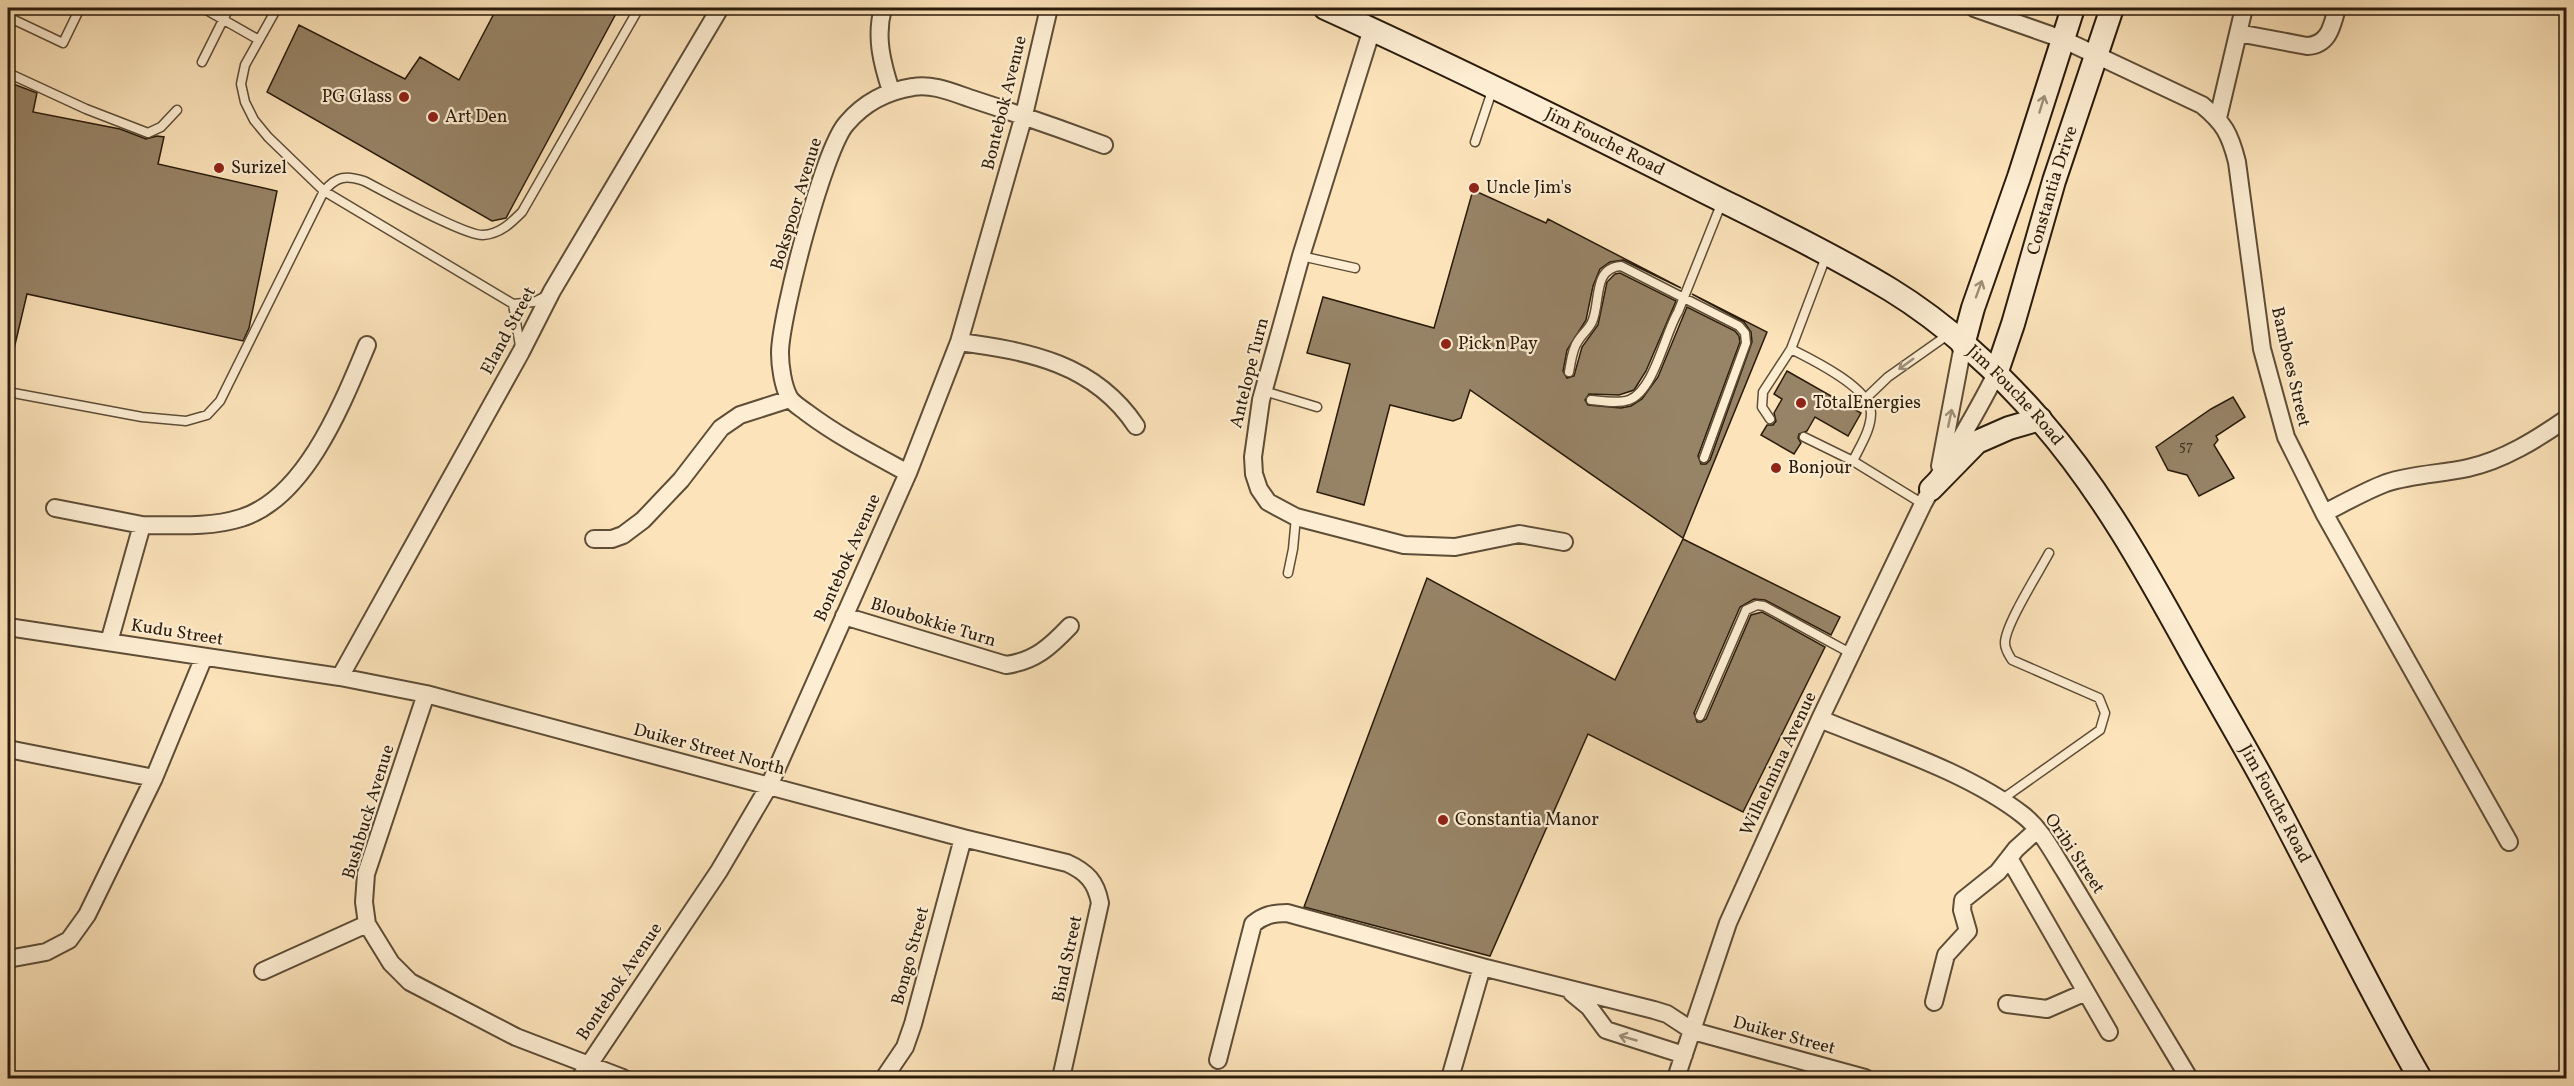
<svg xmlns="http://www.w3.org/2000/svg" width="2574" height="1086" font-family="Vollkorn,serif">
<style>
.building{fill:#978366;stroke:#2a1b0b;stroke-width:1.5}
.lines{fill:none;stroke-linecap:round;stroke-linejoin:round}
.lane-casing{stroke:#5e4d37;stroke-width:11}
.street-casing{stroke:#5e4d37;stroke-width:20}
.secondary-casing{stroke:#2a1b0b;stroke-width:26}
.lane{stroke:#fdedd2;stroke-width:8}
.street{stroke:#fdedd2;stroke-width:16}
.secondary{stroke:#fdedd2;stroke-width:22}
.oneway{stroke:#9e8e78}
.poi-dot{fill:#8f2418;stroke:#fdedd2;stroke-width:2}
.labels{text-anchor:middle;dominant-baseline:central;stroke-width:4.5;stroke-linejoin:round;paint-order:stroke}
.number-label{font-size:15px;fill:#453522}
.poi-label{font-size:18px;fill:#2a1b0b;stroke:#fdedd2;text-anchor:start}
.street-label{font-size:18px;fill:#2a1b0b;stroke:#fdedd2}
</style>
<rect width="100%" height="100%" fill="#fce3ba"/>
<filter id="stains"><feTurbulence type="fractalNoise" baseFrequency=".00333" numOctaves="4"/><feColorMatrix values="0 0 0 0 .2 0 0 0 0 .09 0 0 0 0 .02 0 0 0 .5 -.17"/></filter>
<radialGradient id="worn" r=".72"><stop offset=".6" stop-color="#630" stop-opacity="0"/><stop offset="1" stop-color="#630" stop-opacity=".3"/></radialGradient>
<path class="building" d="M497 8H619L506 218 492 221 267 92 299 25 405 79 420 57 459 80Z
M8 82 37 93 33 112 120 129 146 139 157 136 164 137 158 164 277 191 249 328 243 341 27 294 14 349 8 348Z
M1473 190 1546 223 1548 219 1681 288 1623 260 1610 262 1600 269 1593 286 1586 320 1567 350 1563 371 1567 378 1574 376 1582 347 1598 325 1607 282 1615 274 1620 273 1676 301 1646 371 1634 390 1619 395 1589 394 1585 400 1588 405 1621 408 1631 406 1642 399 1658 377 1687 307 1735 331 1739 336 1740 342 1698 456 1701 464H1706L1710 460 1752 342 1751 332 1744 322 1692 294 1767 332 1683 538 1470 390 1461 418 1453 421 1390 405 1364 505 1317 492 1350 364 1307 353 1323 297 1434 328Z
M1787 371 1861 413 1848 436 1815 417 1807 431 1799 434 1798 438 1801 443 1794 454 1761 435 1767 425H1773L1776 421 1774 413 1782 399 1774 394Z
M2233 397 2245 417 2216 436 2218 440 2214 445 2234 478 2199 496 2187 475 2168 470 2156 447 2211 409Z
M1683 539 1840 617 1831 635 1765 600 1754 599 1740 607 1694 713 1697 722H1701L1706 719 1751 615 1762 612 1825 647 1743 812 1588 734 1490 956 1304 907 1427 578 1615 680Z"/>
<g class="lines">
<g class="lane-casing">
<path id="lane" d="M203 8 259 40 245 65 241 84 245 102 254 120 268 137 324 191 513 304 534 302 546 296
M8 17 63 43 80 8
M259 40 277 8
M202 62 229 8
M8 73 86 109 148 133 161 127 177 110
M1475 142 1493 88
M1827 254 1791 349C1811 359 1871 388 1871 413 1871 430 1860 446 1853 461L1923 504
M1301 256 1355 268
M513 304 520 346
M1569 372C1571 362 1572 349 1578 341 1582 334 1589 329 1592 322 1601 303 1592 268 1621 266L1739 326 1745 333 1746 343 1704 458
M1264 391 1317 407
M8 392 142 417 186 421 207 415 220 401 324 191C337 176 346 175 364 181 386 192 465 236 483 235 500 234 511 223 522 212L639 8
M1866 398 1888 377 1949 334
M1591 400C1603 401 1617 404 1629 400 1654 391 1665 333 1678 312L1722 202
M1770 419 1762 407 1763 392 1791 349
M1804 437 1853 461
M1288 573 1293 549 1296 517
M1700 716 1746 610 1757 605 1764 606 1852 654
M2001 800 2100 730 2105 713 2099 698 2012 660C2009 655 2005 650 2005 643 2005 625 2039 572 2049 553"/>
</g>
<g class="street-casing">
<path id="street" d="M883 8C875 37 882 63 891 91
M1974 8 2062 39 2202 105C2224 123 2230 134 2237 162L2262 349 2286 437 2324 513 2509 842
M1372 29 1301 256 1261 400 1253 457 1254 474 1259 489 1268 502 1296 517 1404 545 1455 547 1519 534 1564 542
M2238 33 2307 46C2329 45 2332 26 2337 8
M2218 118 2244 8
M959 342C1029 351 1095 364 1136 426
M1940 466 1963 345
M908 473C873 454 838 436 806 412 801 408 792 403 789 397 783 386 780 366 780 353 780 318 824 147 847 123 864 103 887 91 913 87 933 83 956 94 975 100 1018 114 1061 129 1104 145
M55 508 142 525 109 642
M2324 513C2344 503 2365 491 2386 483 2413 474 2441 474 2468 468 2504 460 2537 439 2566 419
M142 525C175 525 209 528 241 518 306 498 343 402 367 345
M594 539H612L623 535 643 520 681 480 721 428 740 415 790 399
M844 616 1006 665C1035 661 1050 647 1070 626
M8 627 340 677 426 694 963 838 1067 863C1087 872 1096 882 1100 903L1061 1078
M340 677 521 352 552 291 720 8
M426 694 366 874 364 902 367 924 391 963 410 982 516 1037 623 1078
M1820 719C1885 746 1968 772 2023 815 2041 829 2052 851 2064 870L2189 1078
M8 749 154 778
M2009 858 2109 1032
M8 959 46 952 69 940 87 915 154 778 204 657
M263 971 367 924
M1572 993 1589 1007 1606 1030 1684 1055
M1934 1002 1946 955 1968 931 1962 910 1963 900 1998 872 2016 849 2037 830
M2007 1004 2047 1009 2086 992
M1218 1060 1253 924C1264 915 1273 913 1287 913L1482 967 1654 1010 1667 1014 1693 1031 1865 1078
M580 1078 719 871 769 786 908 473 959 342 1024 115 1049 8
M884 1078 905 1047 913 1024 963 838
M1450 1078 1482 967
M1676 1078 1728 923 1820 719 1923 504C1947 460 1974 419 1996 374"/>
</g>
<g class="secondary-casing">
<g id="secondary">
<path id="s1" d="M1325 8C1446 63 1566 122 1685 182 1754 217 1825 250 1891 290 1945 323 2000 373 2041 421 2101 490 2145 569 2189 649 2216 698 2245 746 2271 795 2321 889 2367 986 2420 1078"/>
<path d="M1963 345 1973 308 2019 177 2073 8"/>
<path id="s2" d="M1996 374 2013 324 2054 181 2112 8"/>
<path d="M1931 489 1977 442 2009 428 2040 419"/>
</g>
</g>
<use href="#lane" class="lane"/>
<use href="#street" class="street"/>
<use href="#secondary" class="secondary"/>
</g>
<defs><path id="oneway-shaft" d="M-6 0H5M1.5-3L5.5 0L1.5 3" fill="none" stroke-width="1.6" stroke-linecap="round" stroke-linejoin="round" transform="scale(1.5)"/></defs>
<g class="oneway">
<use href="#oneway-shaft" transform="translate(2042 104) rotate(-73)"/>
<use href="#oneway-shaft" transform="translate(1979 289) rotate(-70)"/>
<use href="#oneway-shaft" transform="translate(1906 364) rotate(144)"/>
<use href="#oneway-shaft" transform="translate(1950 418) rotate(-78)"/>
<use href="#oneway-shaft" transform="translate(1628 1038) rotate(-164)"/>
</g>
<g class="poi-dot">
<circle cx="404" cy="97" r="6"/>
<circle cx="433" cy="117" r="6"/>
<circle cx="219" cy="168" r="6"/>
<circle cx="1474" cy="188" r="6"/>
<circle cx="1446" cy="344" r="6"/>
<circle cx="1801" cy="403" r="6"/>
<circle cx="1776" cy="468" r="6"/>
<circle cx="1443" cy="820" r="6"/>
</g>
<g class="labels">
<g class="number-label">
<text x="2186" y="446">57</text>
</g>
<g class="poi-label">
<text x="392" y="97" text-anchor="end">PG Glass</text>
<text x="445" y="117">Art Den</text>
<text x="231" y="168">Surizel</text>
<text x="1486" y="188">Uncle Jim's</text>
<text x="1458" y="344">Pick n Pay</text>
<text x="1813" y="403">TotalEnergies</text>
<text x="1788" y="468">Bonjour</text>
<text x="1455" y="820">Constantia Manor</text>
</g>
<g class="street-label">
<text transform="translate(1005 103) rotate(-76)">Bontebok Avenue</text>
<text stroke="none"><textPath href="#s1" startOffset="310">Jim Fouche Road</textPath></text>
<text stroke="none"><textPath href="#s2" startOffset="192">Constantia Drive</textPath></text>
<text transform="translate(797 204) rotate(-73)">Bokspoor Avenue</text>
<text transform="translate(509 331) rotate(-62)">Eland Street</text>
<text transform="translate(2290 367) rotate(77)">Bamboes Street</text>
<text transform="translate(1250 373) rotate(-76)">Antelope Turn</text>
<text stroke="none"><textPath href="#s1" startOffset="796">Jim Fouche Road</textPath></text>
<text transform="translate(848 558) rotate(-66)">Bontebok Avenue</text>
<text transform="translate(933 623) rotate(17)">Bloubokkie Turn</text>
<text transform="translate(177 633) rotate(9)">Kudu Street</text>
<text transform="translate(709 750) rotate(15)">Duiker Street North</text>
<text transform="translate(1779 764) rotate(-65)">Wilhelmina Avenue</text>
<text stroke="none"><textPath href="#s1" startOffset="1282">Jim Fouche Road</textPath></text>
<text transform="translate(369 812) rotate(-73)">Bushbuck Avenue</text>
<text transform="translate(2074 854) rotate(56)">Oribi Street</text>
<text transform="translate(911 956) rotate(-75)">Bongo Street</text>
<text transform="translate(1068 959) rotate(-78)">Bind Street</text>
<text transform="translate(620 982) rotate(-56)">Bontebok Avenue</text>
<text transform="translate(1784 1036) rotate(15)">Duiker Street</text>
</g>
</g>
<rect width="2574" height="1086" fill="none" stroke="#fce3ba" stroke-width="30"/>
<rect x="9" y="9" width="2556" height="1068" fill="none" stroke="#2a1b0b" stroke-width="3"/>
<rect x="15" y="15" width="2544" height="1056" fill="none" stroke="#2a1b0b" stroke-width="1.5"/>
<rect width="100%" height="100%" filter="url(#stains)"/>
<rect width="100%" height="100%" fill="url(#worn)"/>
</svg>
